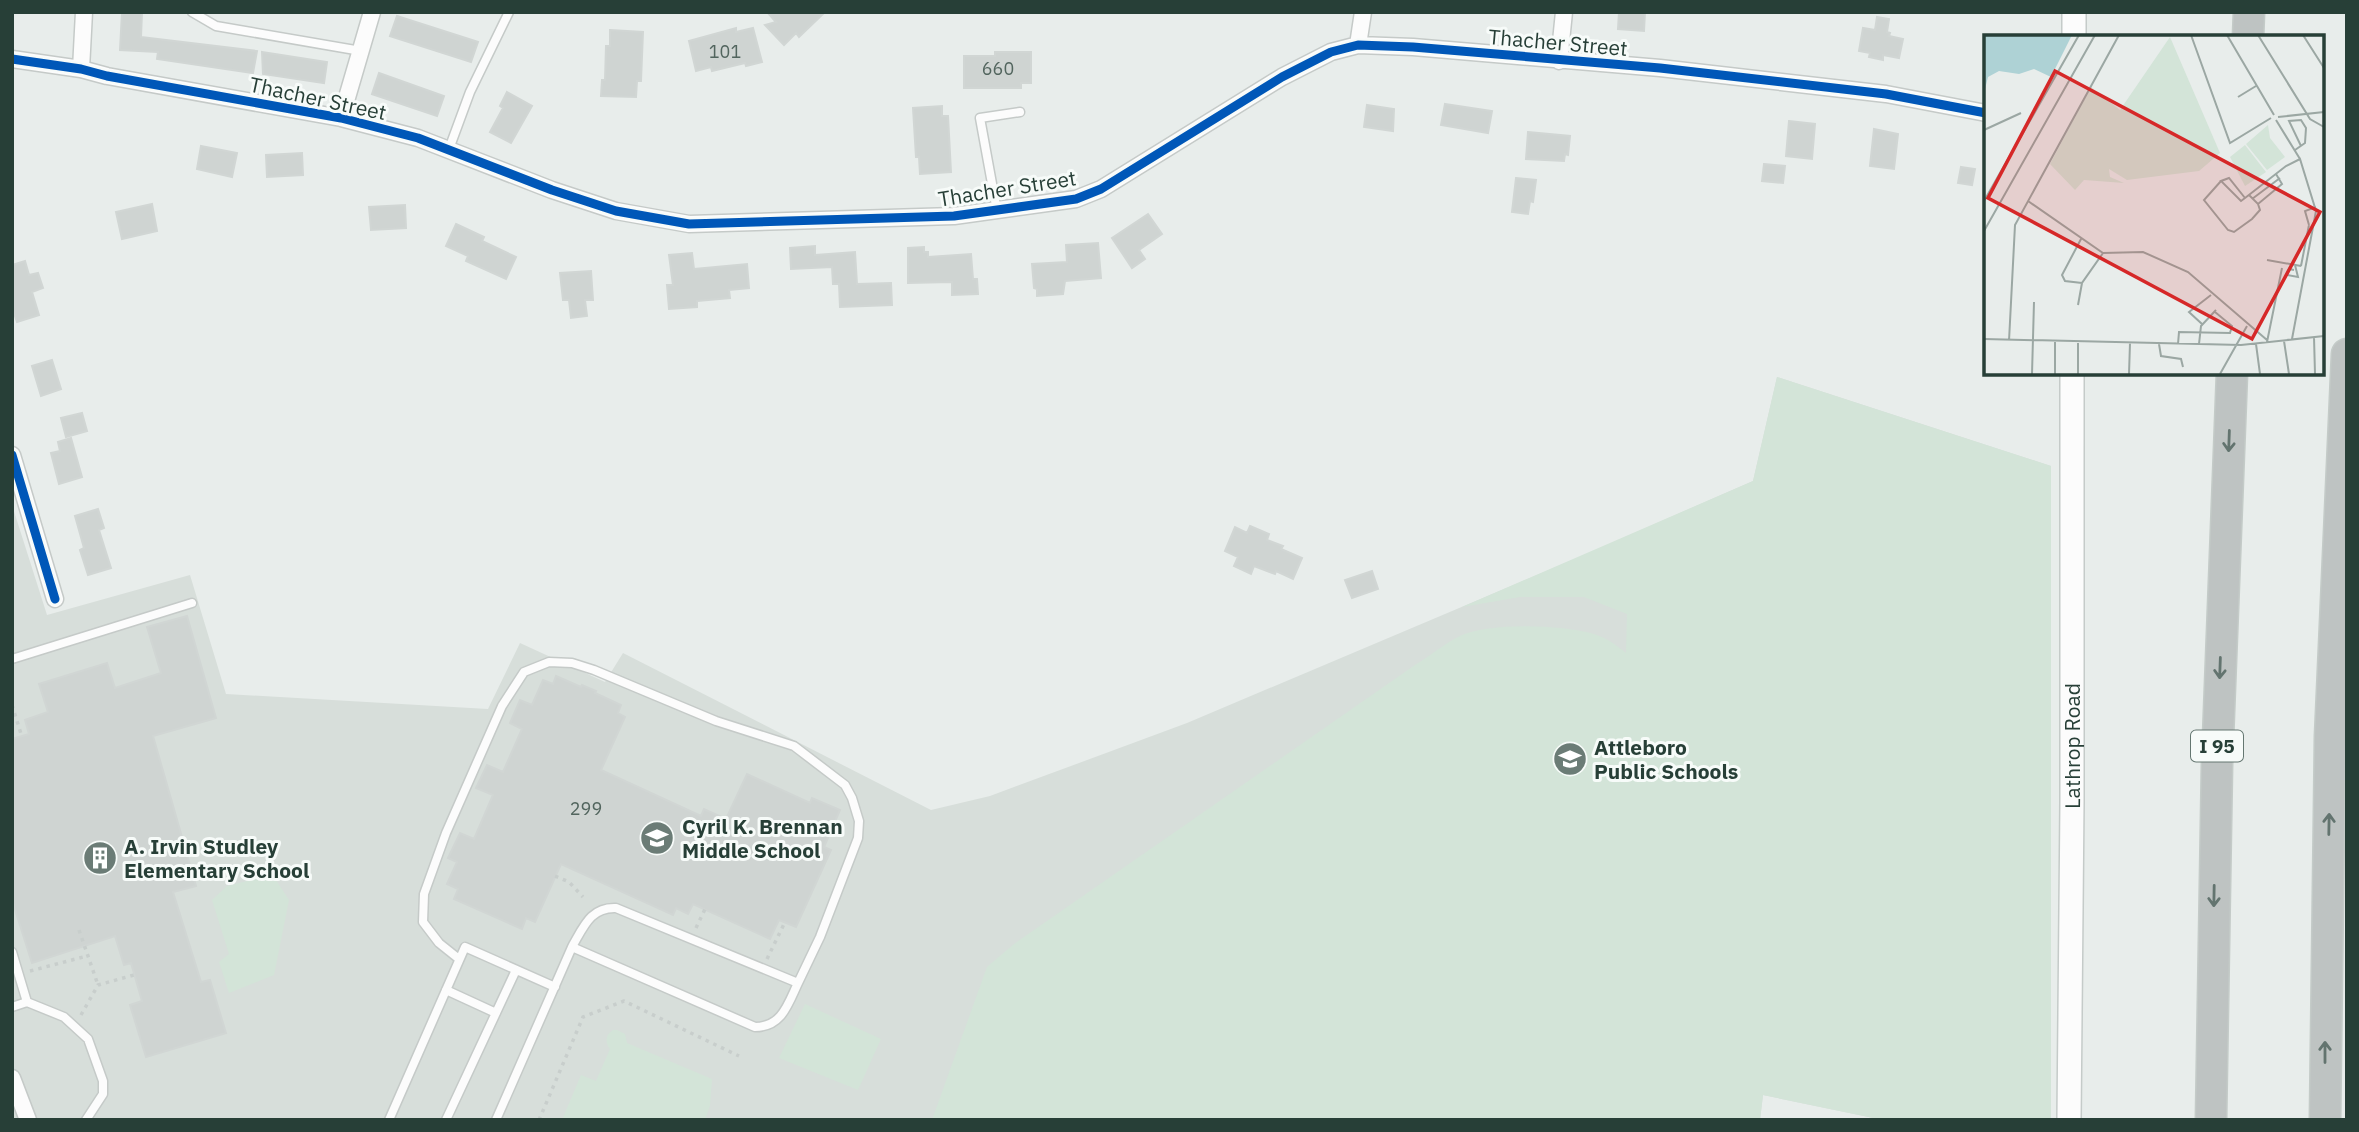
<svg xmlns="http://www.w3.org/2000/svg" width="2359" height="1132" font-family="'IBM Plex Sans',sans-serif">
<style>
.built{fill:#d7deda}
.green{fill:#d3e4d8}
.building{fill:#cfd4d2;stroke:#d1d6d4;stroke-width:2}
.lines{fill:none;stroke-linecap:round;stroke-linejoin:round}
.lane-casing{stroke:#c5cac8;stroke-width:11}
.street-casing{stroke:#c5cac8;stroke-width:19}
.secondary-casing{stroke:#c5cbc9;stroke-width:26}
.highway-casing{stroke:#c4cbc8;stroke-width:33}
.path{stroke:#c8cecc;stroke-width:3.5;stroke-dasharray:3.5 5;stroke-linecap:butt}
.lane{stroke:#fcfcfc;stroke-width:8}
.street{stroke:#fcfcfc;stroke-width:16}
.secondary{stroke:#fcfcfc;stroke-width:23}
.highway{stroke:#bec3c2;stroke-width:30}
.cycleway-casing{stroke:#f7fbf9;stroke-width:13}
.cycleway{stroke:#0057b8;stroke-width:9}
.oneway{stroke:#63746f}
.labels{text-anchor:middle;dominant-baseline:central;stroke-width:6;stroke-linejoin:round;paint-order:stroke}
.number-label{font-size:18px;fill:#52655e}
.shield{fill:#f7fbf9;stroke:#657771;stroke-width:2}
.shield-label{font-size:19px;font-weight:bold;fill:#273f37}
.street-label{font-size:21px;fill:#273f37;stroke:#f7fbf9}
.poi-label{font-size:21px;font-weight:bold;fill:#273f37;stroke:#f7fbf9;text-anchor:start}
.inset-road{fill:none;stroke:#9ba7a3;stroke-width:2}
.view{fill:#d62828;fill-opacity:0.15;stroke:#d62828;stroke-width:3.5}
.inset-edge{fill:none;stroke:#273f37;stroke-width:3.5}
</style>
<rect width="100%" height="100%" fill="#e8edeb"/>
<path class="built" d="M1777 377 2051 466V1120H1883L1763 1095 1760 1120H12V505L47 615 190 575 226 694 488 709 520 643 605 682 623 653 931 810 990 796 1187 723 1582 556 1753 481Z"/>
<path class="green" d="M1777 377 2051 466V1120H1883L1763 1095 1760 1120H932L987 967 1014 944 1415 665C1430 656 1445 643 1460 636 1491 622 1562 625 1594 634 1607 638 1616 645 1626 653L1627 614 1584 597H1520L1462 607 1753 481Z
M263 877 276 880 289 900 274 975 229 993 219 962 229 954 212 900 227 886Z
M805 1004 881 1039 858 1090 779 1058Z
M613 1030H617L625 1034 627 1043 712 1079 710 1106 705 1120H562L581 1075 596 1081 610 1049C605 1042 605 1035 613 1030Z"/>
<path class="building" d="M122 12H142L141 37 257 51 253 73 157 59 158 52 120 50Z
M767 12H825L799 37 796 33 784 45 765 25 776 22Z
M1619 12H1645L1644 31 1618 29Z
M397 16 478 42 471 62 390 36Z
M1877 17 1889 19 1887 32 1890 33 1889 36 1903 39 1899 58 1883 55V60L1869 57 1870 53 1859 51 1863 28 1875 30Z
M736 28V32L753 28 762 62 746 66 745 63 712 71 711 67 696 71 689 41Z
M610 30 643 32 641 81H637L636 97 601 96 602 80H605L606 46H610Z
M262 52 327 62 324 83 263 74Z
M995 52H1031V83H1021V88H964V56H995Z
M379 73 444 96 437 116 372 94Z
M507 92 532 106 511 143 490 132 503 108 500 106Z
M1445 104 1492 111 1488 133 1441 125Z
M1367 105 1394 109 1393 131 1364 127Z
M942 106V116H948L951 172 920 174 919 157H916L913 108Z
M1789 121 1815 124 1812 159 1786 156Z
M1874 129 1898 134 1894 169 1870 166Z
M1528 132 1570 136 1568 155 1565 154 1564 161 1526 159Z
M201 146 237 153 232 177 197 169Z
M302 153 303 175 267 177 266 155Z
M1764 164 1785 166 1783 183 1762 181Z
M1961 167 1975 169 1972 185 1958 183Z
M1516 178 1536 180 1533 202 1530 201 1528 214 1512 212Z
M152 204 157 231 122 239 116 212Z
M405 205 406 228 371 230 369 207Z
M1148 214 1162 234 1139 250 1145 259 1132 268 1112 238Z
M456 224 484 237 482 241 516 257 506 279 466 261 468 256 446 246Z
M1098 243 1101 278 1065 281 1063 294 1037 296V289L1034 288 1032 264 1067 262 1066 245Z
M815 246V255L855 252 857 284 891 283 892 305 840 307 839 284H833L832 267 791 269 790 248Z
M924 247V252H928V257L971 254 973 279H977L978 294 952 295V282L908 283V248Z
M692 253 694 269 747 264 749 288 729 290 730 298 697 301V307L669 309 667 285H673L669 255Z
M25 261 29 275 38 273 43 288 32 292 39 315 17 322 12 307V265Z
M591 271 593 300H585L587 316 571 318 569 300H563L560 273Z
M52 360 61 389 41 396 32 366Z
M82 413 87 431 66 437 61 418Z
M71 438 82 477 59 484 51 453 60 451 58 442Z
M98 509 104 528 99 530 111 568 88 575 80 550 84 548 75 516Z
M1250 526 1269 534 1267 540 1283 546 1281 549 1302 558 1293 579 1276 571 1275 574 1254 566 1251 574 1234 566 1238 557 1225 551 1235 527 1247 533Z
M1372 571 1378 589 1352 598 1345 580Z
M187 616 216 718 153 736 196 886 173 892 201 982 210 980 226 1033 146 1057 130 1005 142 1001 131 963 124 965 115 936 32 963 12 900V739L29 734 25 720 48 712 39 684 107 663 115 688 161 673 147 627Z
M556 676 581 687 582 685 596 691 595 693 621 705 618 713 625 717 601 770 701 816 704 809 726 819 747 774 810 803 812 798 840 810 824 847 831 850 796 927 779 920 770 939 693 904 688 914 676 908 673 915 561 864 535 922 526 918 522 929 454 899 458 889 447 884 457 862 448 858 460 833 474 839 493 795 476 788 487 765 503 772 522 729 510 723 520 700 532 705 543 680 553 684Z"/>
<g class="lines">
<g class="lane-casing">
<path id="lane" d="M192 12 216 26 361 51
M449 149 470 92 509 12
M997 211 980 118 1020 112
M12 659 192 603
M12 952 27 1002
M459 959 439 943 423 922 424 894 446 833 502 706 524 672 549 662 572 663 594 670 716 721 794 746 845 785 852 798 859 821 858 838 820 937 798 983
M446 990 496 1013
M12 1007 27 1002 64 1017 88 1039 103 1081V1094L86 1120
M389 1120 465 947 555 987
M446 1120 516 970
M496 1120 572 947 573 945C584 926 591 907 616 908L798 983C788 1004 782 1027 755 1027L572 947"/>
</g>
<g class="street-casing">
<path id="street" d="M1358 45 1363 12
M12 59 81 69 107 76 341 118 418 138 552 190 616 211 689 224 954 216 1076 199 1101 189 1282 77 1331 52 1358 45 1413 47 1660 68 1886 94 1986 113
M1559 61 1564 12
M81 69 84 12
M341 118 372 12
M12 455 55 599
M12 1078 28 1120"/>
</g>
<g class="secondary-casing">
<g id="secondary">
<path d="M2074 12V37"/>
<path id="s1" d="M2069 1120 2072 802V373"/>
</g>
</g>
<g class="highway-casing">
<path id="highway" d="M2248 37 2249 12
M2211 1120 2217 764 2232 373
M2325 1120 2330 737 2347 354"/>
</g>
<path class="path" d="M12 705 22 737
M555 876 569 882 583 897
M696 928 705 909
M79 930 98 985
M767 959 785 922
M30 971 87 956
M81 1015 98 985 134 975
M539 1120 583 1017 624 1001 739 1056"/>
<use href="#lane" class="lane"/>
<use href="#street" class="street"/>
<use href="#secondary" class="secondary"/>
<use href="#highway" class="highway"/>
<g class="cycleway-casing">
<path id="cycleway" d="M12 59 81 69 107 76 341 118 418 138 552 190 616 211 689 224 954 216 1076 199 1101 189 1282 77 1331 52 1358 45 1413 47 1660 68 1886 94 1986 113
M12 455 55 599"/>
</g>
<use href="#cycleway" class="cycleway"/>
</g>
<defs><path id="oneway-shaft" d="M-6 0H5M1.5-3L5.5 0L1.5 3" fill="none" stroke-width="1.6" stroke-linecap="round" stroke-linejoin="round" transform="scale(1.75)"/></defs>
<g class="oneway">
<use href="#oneway-shaft" transform="translate(2229 441) rotate(92)"/>
<use href="#oneway-shaft" transform="translate(2220 668) rotate(92)"/>
<use href="#oneway-shaft" transform="translate(2329 824) rotate(-89)"/>
<use href="#oneway-shaft" transform="translate(2214 896) rotate(91)"/>
<use href="#oneway-shaft" transform="translate(2325 1052) rotate(-90)"/>
</g>
<defs>
<g id="school-disc" transform="scale(1.75)"><circle r="9.5" fill="#6b7c76" stroke="#f7fbf9"/><path d="M0-5L7-2L0 1L-7-2ZM-4 1L0 2.5L4 1V4Q0 6-4 4Z" fill="#fff"/></g>
<g id="building-disc" transform="scale(1.75)"><circle r="9.5" fill="#6b7c76" stroke="#f7fbf9"/><path d="M-4-6H4V6H1V3H-1V6H-4ZM-2.5-4.3h1.7v1.8h-1.7ZM.8-4.3h1.7v1.8H.8ZM-2.5-1h1.7V.8h-1.7ZM.8-1h1.7V.8H.8Z" fill="#fff"/></g>
</defs>
<g fill-rule="evenodd">
<use href="#school-disc" x="1570" y="759"/>
<use href="#school-disc" x="657" y="838"/>
<use href="#building-disc" x="100" y="858"/>
</g>
<g class="labels">
<g class="number-label">
<text x="725" y="51">101</text>
<text x="998" y="68">660</text>
<text x="586" y="808">299</text>
</g>
<rect class="shield" x="2191" y="730.5" width="52" height="31" rx="5"/>
<g class="shield-label">
<text x="2217" y="746">I 95</text>
</g>
<g class="street-label">
<text transform="translate(1558 42) rotate(5)">Thacher Street</text>
<text transform="translate(318 98) rotate(12)">Thacher Street</text>
<text transform="translate(1007 188) rotate(-9)">Thacher Street</text>
<text stroke="none"><textPath href="#s1" startOffset="374">Lathrop Road</textPath></text>
</g>
<g class="poi-label">
<text x="1594" y="747">Attleboro<tspan x="1594" dy="24">Public Schools</tspan></text>
<text x="682" y="826">Cyril K. Brennan<tspan x="682" dy="24">Middle School</tspan></text>
<text x="124" y="846">A. Irvin Studley<tspan x="124" dy="24">Elementary School</tspan></text>
</g>
</g>
<g transform="translate(1984 35)">
<rect width="340" height="340" fill="#e8edeb"/>
<path d="M186 2 236 118 215 136 143 145 125 134 126 142 140 148 100 145 91 155 66 129 107 52 136 75ZM284 90 286 103 301 122 283 135 262 109ZM261 110 282 137 261 151 246 122Z" fill="#d3e4d8"/>
<path d="M0 0H88L67 42 50 34 35 39 15 36 4 42 0 58Z" fill="#aed2d5"/>
<path class="inset-road" d="M207 0 246 108 287 83M243 0 290 80M274 0 326 84 340 92M319 0 340 33M254 62 272 51M294 82 340 77M292 85 316 124M0 95 37 78M311 115 321 108 322 93 317 85 305 86 317 111M237 146 220 165 244 195 250 197 268 184 276 175 274 169M265 160 274 169 298 149 292 139M261 163 245 143 237 146 257 166 261 163 302 131 316 124 332 176 308 304M268 164 296 143M0 166 95 0M44 166 119 218 159 217 204 237 283 305M325 190 321 176 332 172M0 196 111 0M97 204 78 240 81 246 98 248M283 225 317 231M317 231 325 190M310 235 305 234 303 240 314 242 311 230M94 270 98 248 119 218M218 289 205 277 227 260M330 302 331 339M0 304 257 310 340 301M25 306 31 190 135 0M300 306 305 339M283 307 298 233M175 309 177 321 197 324 199 332M194 309 195 297 246 298 248 291 231 277M215 309 217 291 232 275M272 309 276 339M48 339 50 267M71 339V307M94 339V308M145 339 146 308M236 339 263 291"/>
<path class="view" d="M71 36 336 177 268 304 4 163Z"/>
<rect width="340" height="340" class="inset-edge"/>
</g>
<rect width="2359" height="1132" fill="none" stroke="#273f37" stroke-width="28"/>
</svg>
